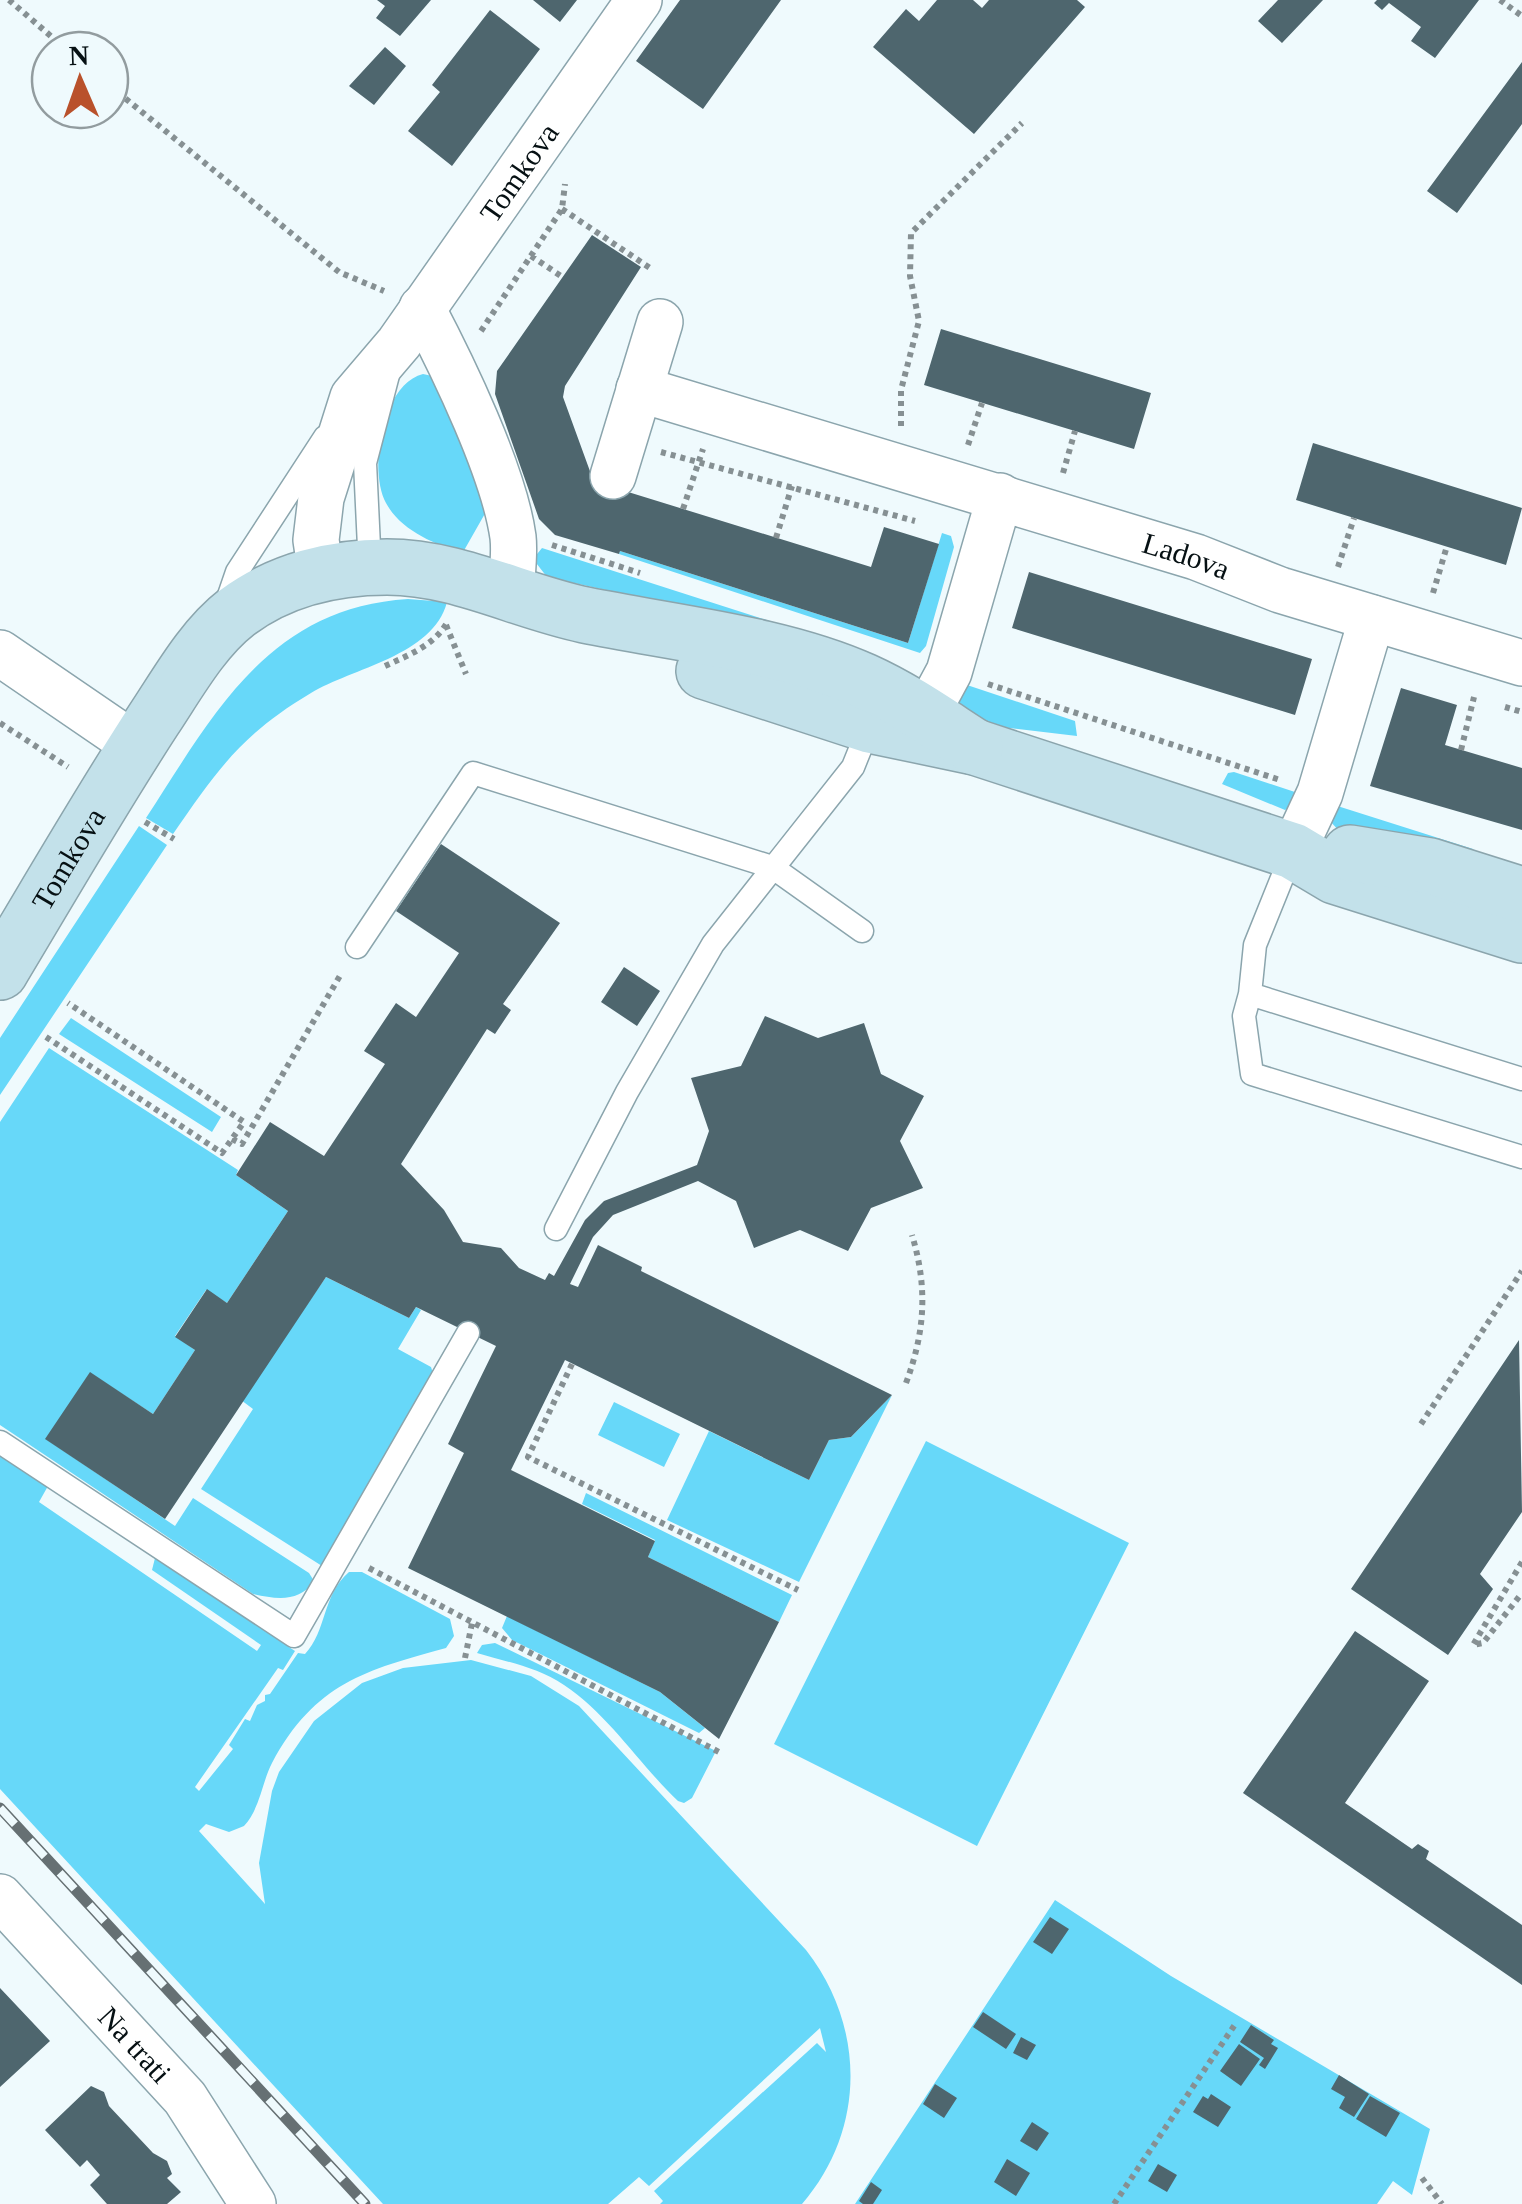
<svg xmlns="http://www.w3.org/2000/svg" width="1522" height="2204" font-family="Georgia,serif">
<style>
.green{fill:#67d8f9}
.building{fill:#4e666e}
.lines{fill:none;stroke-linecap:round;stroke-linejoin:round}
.service-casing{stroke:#8ba5ad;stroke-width:25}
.minor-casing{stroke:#8ba5ad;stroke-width:48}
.secondary-casing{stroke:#8ba5ad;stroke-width:58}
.path{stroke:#869093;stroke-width:6;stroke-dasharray:5 5;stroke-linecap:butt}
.service{stroke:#fff;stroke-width:22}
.minor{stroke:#fff;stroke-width:45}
.secondary{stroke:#c3e1ea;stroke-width:55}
.rail-casing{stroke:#667073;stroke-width:11}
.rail{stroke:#effafd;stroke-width:8;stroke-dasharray:22;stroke-linecap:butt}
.labels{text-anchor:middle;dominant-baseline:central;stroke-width:8;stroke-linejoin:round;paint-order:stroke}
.street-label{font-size:30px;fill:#061013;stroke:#effafd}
</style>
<rect width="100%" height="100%" fill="#effafd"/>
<path class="green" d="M423 374 437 377 487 510 462 554C434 543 401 531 386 503 368 470 382 384 423 374Z
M942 533 951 536 954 547 926 646 920 653 619 554 620 551 908 643Z
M542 548 826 639 547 577 533 559Z
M408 599 447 602C433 656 352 668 311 693 242 734 218 769 173 834L146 818C214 714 268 608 408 599Z
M958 682 1075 721 1077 736 984 725 957 707Z
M1234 772 1307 796 1285 810 1222 784 1228 773Z
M1328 803 1473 849 1475 852 1341 833 1329 820Z
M139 826 167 845 0 1095V1038Z
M71 1018 221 1117 212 1132 59 1034Z
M49 1048 238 1170 236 1175 288 1211 227 1303 206 1290 175 1336 195 1350 153 1414 90 1373 46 1439 175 1526 193 1498 309 1573 314 1581C299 1603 276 1599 253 1594L0 1425V1122Z
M326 1277 409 1318 416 1307 421 1310 398 1349 431 1367 433 1373 322 1566 201 1489 253 1409 241 1400Z
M892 1395 799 1582 667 1520 709 1431 809 1480 829 1440 851 1437Z
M614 1402 680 1434 664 1467 598 1435Z
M926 1441 1129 1543 977 1846 774 1744Z
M0 1453 48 1486 39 1502 257 1651 261 1645 152 1570 155 1558 295 1651 283 1670 278 1668 195 1787 199 1791 233 1749 229 1745 245 1719 250 1721 257 1705 265 1701V1695L270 1694 298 1653 305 1654C327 1631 322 1595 349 1572H362L450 1619 454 1636 446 1648C366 1670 315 1683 272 1763 262 1782 260 1809 244 1826L229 1832 206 1824 199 1831 265 1904 259 1863 272 1791 279 1772 314 1721 362 1683 403 1668 471 1660 531 1676 579 1706 806 1950C866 2027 866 2130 802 2204H660L663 2201 654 2191 817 2043 826 2052 820 2028 649 2186 639 2177 608 2204H383L0 1789Z
M586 1493 792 1595 779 1622 648 1557 655 1540 582 1504Z
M507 1616 660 1692 705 1728 699 1733 512 1640 502 1628Z
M495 1643 716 1751 692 1798 684 1803 678 1801C639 1764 609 1715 564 1685 537 1667 507 1662 477 1653L482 1645Z
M1055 1900 1171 1976 1430 2129 1412 2195 1393 2181 1377 2204H855Z"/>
<path class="building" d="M377 0H431L400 36 376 18 385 6Z
M533 0H577L560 22Z
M680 0H781L703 109 636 61Z
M937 0H973L982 8 989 0H1077L1085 7 974 134 873 47 906 9 919 21Z
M1278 0H1323L1282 43 1258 21Z
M1377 0H1479L1435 58 1411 41 1421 27 1389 3 1382 10 1374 3Z
M490 10 540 49 452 166 408 131 440 92 432 85Z
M385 47 406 66 374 105 349 86Z
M1522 62V124L1457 213 1427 191Z
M592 235 641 267 565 386 563 397 591 474 599 483 871 567 884 527 939 544 908 643 620 551 619 554 555 535 539 519 495 394 497 371Z
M941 329 1151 393 1134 449 924 385Z
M1313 443 1522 508 1506 565 1296 500Z
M1029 572 1312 659 1295 715 1012 628Z
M1401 688 1457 705 1445 745 1522 768V830L1370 786Z
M441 844 560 923 503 1004 511 1010 495 1034 487 1029 401 1164 444 1210 463 1242 501 1248 519 1268 545 1280 549 1273 554 1276 585 1220 604 1201 697 1165 709 1131 691 1078 741 1066 765 1016 818 1038 864 1023 881 1074 924 1096 900 1141 923 1188 871 1208 848 1251 800 1230 754 1248 736 1201 698 1181 613 1215 593 1237 570 1284 578 1287 598 1245 642 1267 641 1271 892 1395 851 1437 829 1440 809 1480 565 1360 511 1470 655 1541 648 1557 779 1622 719 1739 660 1692 408 1568 464 1453 448 1444 496 1346 416 1307 409 1318 326 1277 165 1519 45 1439 90 1372 153 1414 195 1350 175 1337 207 1289 227 1303 288 1211 236 1175 270 1122 324 1156 385 1064 364 1051 396 1003 416 1017 459 953 396 911Z
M624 967 660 991 637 1026 601 1002Z
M1519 1340 1522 1512 1480 1574 1493 1589 1448 1655 1351 1589Z
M1355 1631 1429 1681 1345 1803 1412 1849 1418 1844 1429 1851 1426 1859 1522 1925V1985L1243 1793Z
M1050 1917 1069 1929 1052 1954 1033 1942Z
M0 1988 50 2041 0 2087Z
M983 2012 1016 2034 1006 2049 973 2027Z
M1251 2025 1274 2040 1271 2044 1278 2048 1265 2069 1259 2065 1264 2058 1240 2042Z
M1021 2037 1036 2045 1027 2060 1013 2053Z
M1239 2044 1260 2059 1241 2086 1220 2071Z
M1339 2075 1369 2094 1354 2117 1339 2108 1345 2097 1331 2089Z
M935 2084 957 2098 944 2118 923 2104Z
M91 2086 104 2092 109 2106 153 2153 167 2161 172 2174 167 2178 181 2192 167 2204H107L90 2185 100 2175 87 2160 80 2167 45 2130Z
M1211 2094 1231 2107 1218 2127 1193 2112 1203 2096 1208 2099Z
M1370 2096 1400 2113 1386 2137 1356 2119Z
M1032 2122 1049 2133 1037 2151 1020 2141Z
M1007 2159 1030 2173 1016 2196 994 2182Z
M1158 2164 1177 2175 1167 2192 1148 2181Z
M871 2182 882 2190 873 2204H863L859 2201Z"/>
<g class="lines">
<g class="service-casing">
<path id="service" d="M370 568 365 463 388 375
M225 607 237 572 325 437
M1293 851 1255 945 1250 994 1522 1079
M357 947 473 773 772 867 862 931
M1250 994 1244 1016 1252 1074 1522 1157
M556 1229 627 1092 713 944 853 767 870 725
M0 1442 294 1636 468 1333"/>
</g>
<g class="minor-casing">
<g id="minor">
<path d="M422 308C453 367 504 472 513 537 515 555 512 573 511 591"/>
<path id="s1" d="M639 389 1196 557 1280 590 1522 663"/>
<path d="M613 476 660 322"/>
<path id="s2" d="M321 574 316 540 321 498 353 397 399 343 639 0"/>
<path d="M0 653 136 746"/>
<path d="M915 735 949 672 1000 496"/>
<path d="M1293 851 1320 793 1372 618"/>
<path id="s3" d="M0 1897 185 2098 253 2204"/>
</g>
</g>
<g class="secondary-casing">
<g id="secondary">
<path d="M704 671 870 725 975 747 1293 851 1335 876 1522 935"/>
<path d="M1350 853 1430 866 1522 895"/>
<path id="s4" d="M0 972C51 887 100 802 154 719 178 683 202 639 237 612 280 580 334 567 387 567 457 567 518 601 585 615 674 633 782 644 864 681 904 699 939 724 975 747"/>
</g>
</g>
<path class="path" d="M9 0 67 50
M1500 0 1522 16
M110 86 339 272 384 291
M562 209 653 270
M531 256 564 278
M481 331 562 209 565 184
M901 426V390L919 321 910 276 911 233 1022 123
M968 445 982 403
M661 452 915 521
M1063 473 1075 431
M683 509 703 449
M776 538 792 486
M552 545 640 573
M1338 567 1354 518
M1433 593 1447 546
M446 625 466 674
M385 666C409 655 435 645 448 621
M988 684 1280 780
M1505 707 1522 712
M0 723 68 767
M1461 750 1474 697
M145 822 174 839
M46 1037 222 1153 244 1122 68 1003
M232 1139 242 1144 341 974
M572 1364 528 1457 798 1590
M906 1383C925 1332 928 1288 912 1235
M1421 1424 1522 1271
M1522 1562 1473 1645 1483 1643 1522 1593
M369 1568 719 1752
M465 1658 472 1623
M1422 2178 1442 2204
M1114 2204 1236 2023"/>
<use href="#service" class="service"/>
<use href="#minor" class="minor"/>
<use href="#secondary" class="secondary"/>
<g class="rail-casing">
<path id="rail" d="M0 1808 365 2204"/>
</g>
<use href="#rail" class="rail"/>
</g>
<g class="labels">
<g class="street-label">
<text stroke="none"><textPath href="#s2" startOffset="462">Tomkova</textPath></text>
<text stroke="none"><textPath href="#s1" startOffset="572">Ladova</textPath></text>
<text stroke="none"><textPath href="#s4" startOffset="132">Tomkova</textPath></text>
<text stroke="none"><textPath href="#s3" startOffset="200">Na trati</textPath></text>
</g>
</g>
<g transform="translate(80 80) rotate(358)"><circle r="48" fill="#effafd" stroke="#929c9f" stroke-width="2.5"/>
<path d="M0-8L18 38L0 25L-18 38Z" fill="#b9512b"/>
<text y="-15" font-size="28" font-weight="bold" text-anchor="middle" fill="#061013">N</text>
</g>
</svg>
